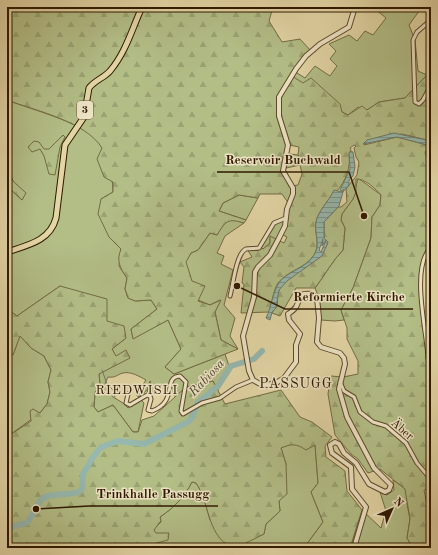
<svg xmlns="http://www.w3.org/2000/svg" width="438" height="555" font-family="'Old Standard TT',serif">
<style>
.grass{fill:#b3be87;stroke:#726c44}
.forest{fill:url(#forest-firs);stroke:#726c44;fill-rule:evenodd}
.park{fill:url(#park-dots);stroke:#726c44}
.water{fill:url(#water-rules);stroke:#6d7868}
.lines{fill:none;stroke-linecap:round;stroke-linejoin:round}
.stream{stroke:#6d7868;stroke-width:1}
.river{stroke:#96b8ae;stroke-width:6}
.minor-casing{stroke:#5d482a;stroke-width:5}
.tertiary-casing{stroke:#5d482a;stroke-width:6}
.primary-casing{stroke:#301900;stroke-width:7}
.minor{stroke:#ede4c5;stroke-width:3}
.tertiary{stroke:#ede4c5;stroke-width:4}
.primary{stroke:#e3d6a6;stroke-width:5}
.labels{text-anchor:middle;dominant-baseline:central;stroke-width:3;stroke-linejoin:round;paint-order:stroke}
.shield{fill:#ede4c5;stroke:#69563b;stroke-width:1}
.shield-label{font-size:11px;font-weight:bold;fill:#301900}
.street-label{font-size:12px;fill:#301900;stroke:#ede4c5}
.water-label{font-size:13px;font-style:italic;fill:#4f4934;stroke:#ede4c5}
.neighbourhood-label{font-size:13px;letter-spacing:1px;fill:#301900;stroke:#ede4c5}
.quarter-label{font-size:14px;letter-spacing:1px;fill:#301900;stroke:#ede4c5}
.leader{fill:none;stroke:#301900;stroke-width:1.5}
.callout-dot{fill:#301900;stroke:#ede4c5;stroke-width:1.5}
.callout-label{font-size:13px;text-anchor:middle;font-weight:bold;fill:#301900;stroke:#ede4c5;stroke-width:3;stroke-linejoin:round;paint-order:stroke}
</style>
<defs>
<pattern id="forest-firs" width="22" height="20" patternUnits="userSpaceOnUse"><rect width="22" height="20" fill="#b3be87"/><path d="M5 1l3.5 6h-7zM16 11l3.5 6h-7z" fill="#9aa373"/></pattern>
<pattern id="park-dots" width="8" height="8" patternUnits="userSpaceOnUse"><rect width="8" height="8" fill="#b3be87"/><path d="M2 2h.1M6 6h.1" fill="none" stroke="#9aa373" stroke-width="1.8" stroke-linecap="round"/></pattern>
<pattern id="water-rules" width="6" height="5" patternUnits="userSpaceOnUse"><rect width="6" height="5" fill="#96b8ae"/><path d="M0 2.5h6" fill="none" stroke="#7b958b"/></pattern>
</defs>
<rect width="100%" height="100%" fill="#e3d6a6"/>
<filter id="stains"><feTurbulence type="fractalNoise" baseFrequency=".005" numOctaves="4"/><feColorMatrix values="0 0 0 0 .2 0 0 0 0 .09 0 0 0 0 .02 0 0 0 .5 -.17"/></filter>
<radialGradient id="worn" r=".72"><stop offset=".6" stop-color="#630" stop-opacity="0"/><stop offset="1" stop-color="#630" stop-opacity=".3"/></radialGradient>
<path class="grass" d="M370 7H422L409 25 415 40 418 71 427 75 405 98 379 102 367 110 358 107 348 115 342 112 291 76 294 71 305 78 315 66 330 76 337 66 330 59 336 51 329 44 349 35 357 41 365 31 373 35 386 18 375 9Z
M7 100C30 109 81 122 97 140 103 146 105 157 108 165 111 174 113 182 113 192L101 199 109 237 121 249 119 266 127 278 125 289 128 298 136 301 151 300 157 309 131 329 133 338 168 320 181 349 165 367 174 374 225 354 230 369 218 390 213 381 186 387 176 397 161 385 154 394 147 392 151 382 150 381 147 390 139 397 136 395 146 380C140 377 131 371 123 373 116 375 116 378 108 377L105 383 113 397 123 403 128 408 141 400 144 403 138 432H133L113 405 98 412 94 407 95 393 100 384 99 374 116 357 112 349 126 338 107 321 60 286 17 316 7 309V186L22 200 25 193 13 181 7 166Z
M358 178 381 195 380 205 372 217 371 238 353 288 341 310 344 320 335 321 321 320 319 298 315 288C325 275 332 261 343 250L345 228 341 220 342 214 353 199Z
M239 195 258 198 246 220 219 211 223 203Z
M286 218 278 240 270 237V243L263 249 259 247 272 225Z
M233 219 244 223 225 236 217 253 224 256 221 264 233 270 224 305 235 318 230 336 238 349 221 340 215 312 220 300 210 305 198 300 185 262 191 253 198 250 210 233 217 235 224 223Z
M20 335 31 348 44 356 51 370 48 382 50 392 47 404 40 413 7 437V351L13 355Z
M290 444H315L318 483 311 492 323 522 304 548H149L153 544 156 533 153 530 161 522 160 517C175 507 184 497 192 482L196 483 202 492 210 520 253 538 264 534 266 524 280 511 279 501 286 464 281 448Z
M393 480 406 489 407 495V504L410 519 407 538 413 548H350L362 510 381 528 386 511 380 492 387 495 394 490Z"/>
<path class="forest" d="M7 7H273L269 21 282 42 300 39 311 51 292 76 303 83 311 78 340 104 342 112 348 115 362 106 367 110 379 102 405 98 427 75 431 98V141L402 134 367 140 364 145 397 137 431 146 425 152 431 175V247L424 260 421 283 426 333 431 332V487L424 490 428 510 431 515V548H413L407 538 410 519 405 489 380 469 368 473 358 459 351 454 335 435 328 394 331 376 343 377 358 374V361L347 339V328L341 310 353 288 371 238 372 217 380 205 381 195C376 189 364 178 356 179V192L353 199 342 214 341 220 345 228 343 250C332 261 325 275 315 288H296L280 316 272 313C273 310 276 309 277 306 278 301 277 294 279 290 290 269 320 267 328 242L324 238V222L338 207H341L347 202 346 189 357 175 359 162 356 157 354 148 356 146 354 145 350 148 351 150 349 153C351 168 346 180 337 191H334C329 201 318 211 316 222 314 234 321 244 314 255 306 268 287 271 278 283 273 291 272 303 269 312L241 313 244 284 242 283 244 267 240 262 252 257 247 249 259 247 263 249 270 243V236L284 243 287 237 281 234 289 204 282 194H260L258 198 239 195 223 203 219 211 246 220 244 223C227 218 226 221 217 235L210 233 198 250 191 253 186 262 192 281 205 286 198 301 210 305 221 300 215 312 221 340 238 349 174 374 165 367 181 349 168 320 133 339 131 329 157 309 151 300 135 301 128 298 125 289 127 278C120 268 116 261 121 249L109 237 98 214 101 199 113 192V182L104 177 97 159 102 148C85 121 36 111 7 100ZM289 145 299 147 298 155 302 174 298 185 292 186 283 169Z
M63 135 65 137 60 147 55 175 49 174 44 156 40 149 32 152 28 147 34 141 39 142 44 149H49Z
M7 166 13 181 26 193 22 200 7 186Z
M60 286 107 299V321L124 326 126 338 112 349 116 356 126 350 130 358 99 374 100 384 95 393 94 407 98 412 113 405 133 432H138L142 420 154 416 186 387 213 381 225 404 281 390 300 417 312 422 332 437 325 446 326 457 345 471 347 491 362 510 350 548H304L323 522 311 492 318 483 315 445 306 450C296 443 291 444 281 448L286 464 287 494 279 501 280 511 266 524 264 534 240 546 230 547C206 532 210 503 196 483L192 482C184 497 175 507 160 517L161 521 154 530 156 533H169L168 540 153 544 149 548H7V437L31 421 30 411 33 409 40 413 47 404 50 392 48 382 51 370 44 356 31 348 20 336 13 355 7 351V309L17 316Z"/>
<path class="park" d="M290 154 298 155 300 165 286 168Z"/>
<path class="water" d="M394 133 431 141V146L397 137 363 144 367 140Z
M351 151 353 152 355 167 353 176 349 180V185L343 192 339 206 324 222V238L326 240 322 246 323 239 319 250 321 252 326 240 328 242 322 256 287 281 279 290 276 308 272 312 270 320 266 318C272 306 273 288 282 279 292 270 307 267 314 255 321 244 314 234 316 222 318 211 329 201 334 190L342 192 344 189 342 191 340 190 350 169 349 153Z"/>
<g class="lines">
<path class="stream" d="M102 370 107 384 113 390 115 397"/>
<path class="river" d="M7 528 27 523C32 516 35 508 40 501 47 492 68 496 79 492L82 489 83 474 93 457 101 447 118 441 144 444 188 422 192 418 198 402 218 386 231 366 254 359 262 351"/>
<g class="minor-casing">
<path id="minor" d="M431 20 417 32 413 40 415 102 419 104 423 100 431 85
M431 247C410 268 427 331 428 358L431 365
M230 296C233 286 236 253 246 249 250 248 255 249 259 248L274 223 286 218
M340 382 344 391 354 397 360 412 373 422 386 426 406 443 417 463 428 476 431 482
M128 394 126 403 130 405 147 395 150 396 151 399 148 410 152 411C179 401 162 377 180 376L186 382 181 411 183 414 202 403 220 398 236 387 253 380
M431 491V499"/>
</g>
<g class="tertiary-casing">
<path id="tertiary" d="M354 548 366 507 352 489 351 467 332 453 330 445 335 442 339 444 344 453 356 463 369 484 385 492 389 490 391 485 374 468 347 417 339 389 345 364 344 358 340 353 321 347 317 342 319 318 317 298 312 294C297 292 301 298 296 307 294 310 291 312 288 314L289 320 300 334 296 345V362L284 378 276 383 267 385 260 384 253 380 249 371 243 336 254 297 255 272 258 267 270 255 278 240 285 226 287 209 293 194V188L283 171 288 145 279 116V97L296 69 306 56 320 44 349 27 355 7"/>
</g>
<g class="primary-casing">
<path id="primary" d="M7 231V238
M7 252C28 245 50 241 56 218L65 145 84 117 89 88C95 80 104 78 110 71 126 52 132 29 142 7"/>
</g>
<use href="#minor" class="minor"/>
<use href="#tertiary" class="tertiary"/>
<use href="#primary" class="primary"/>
</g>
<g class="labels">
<rect class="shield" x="77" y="101" width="16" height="18" rx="3"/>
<g class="shield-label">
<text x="85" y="110">3</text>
</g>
<g class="street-label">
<text transform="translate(402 430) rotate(41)">Äber</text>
</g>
<g class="water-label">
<text transform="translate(207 378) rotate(-47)">Rabiosa</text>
</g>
<g class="neighbourhood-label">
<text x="137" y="390">RIEDWISLI</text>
</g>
<g class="quarter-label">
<text x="296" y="384">PASSUGG</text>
</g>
</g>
<path class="leader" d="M364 216L349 172H217M237 286L285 309H413M36 509L89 506H218"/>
<g class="callout-dot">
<circle cx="364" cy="216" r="4"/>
<circle cx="237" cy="286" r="4"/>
<circle cx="36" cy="509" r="4"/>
</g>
<g class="callout-label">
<text x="283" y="164">Reservoir Buchwald</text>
<text x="349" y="301">Reformierte Kirche</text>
<text x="153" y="498">Trinkhalle Passugg</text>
</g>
<rect width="438" height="555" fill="none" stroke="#e3d6a6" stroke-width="24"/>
<rect x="8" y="8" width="422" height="539" fill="none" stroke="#301900" stroke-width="2"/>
<rect x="12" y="12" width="414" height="531" fill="none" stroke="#301900"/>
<g transform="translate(392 509) rotate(45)" stroke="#ede4c5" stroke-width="3" paint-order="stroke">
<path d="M0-3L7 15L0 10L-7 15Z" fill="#301900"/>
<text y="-6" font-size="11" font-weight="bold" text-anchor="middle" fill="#301900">N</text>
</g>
<rect width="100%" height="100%" filter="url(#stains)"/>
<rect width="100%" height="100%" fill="url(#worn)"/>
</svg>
